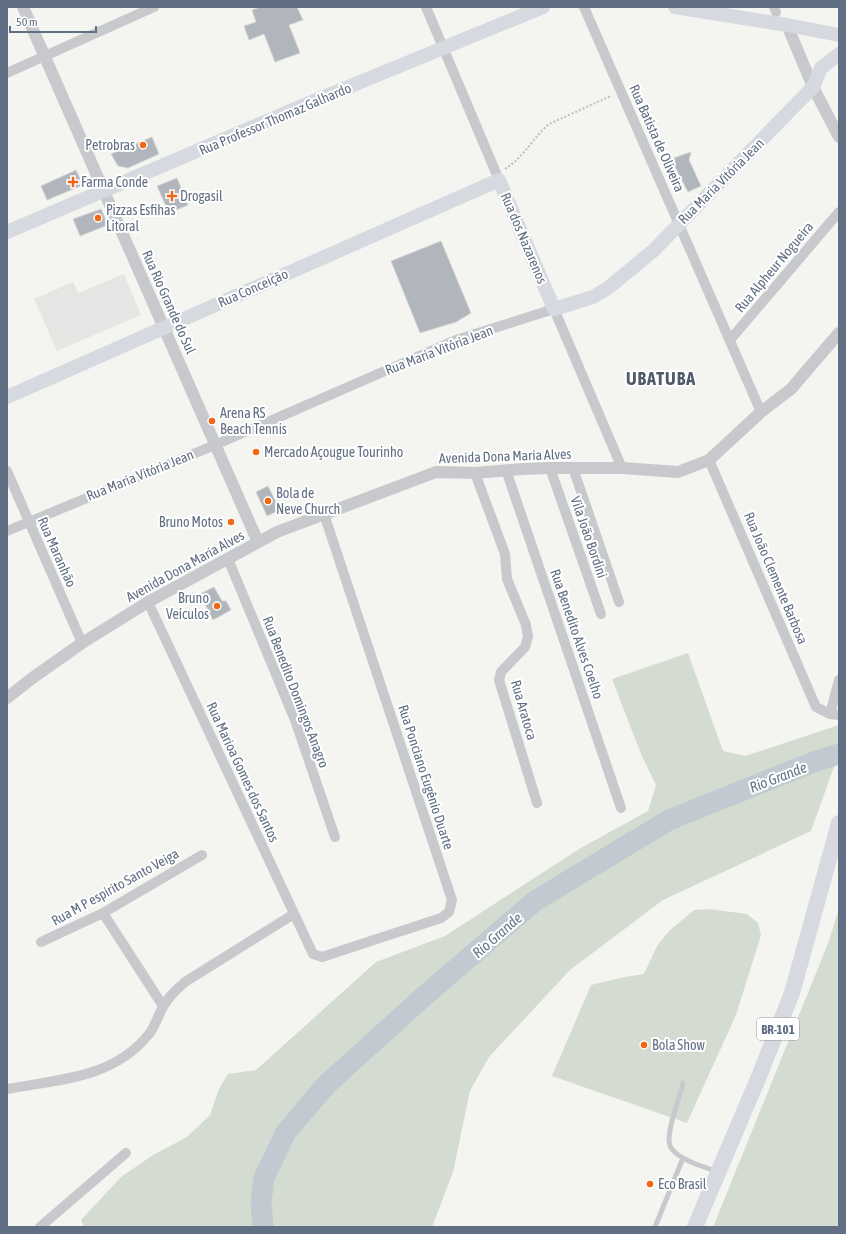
<svg xmlns="http://www.w3.org/2000/svg" width="846" height="1234" font-family="'Asap Condensed',sans-serif">
<style>
.built{fill:#e5e5e4}
.green{fill:#d4dcd1}
.lines{fill:none;stroke-linecap:round;stroke-linejoin:round}
.river{stroke:#c1cad1;stroke-width:21}
.building{fill:#b1b6bd;stroke:#d5d6d3}
.path{stroke:#bdbfc2;stroke-width:2;stroke-dasharray:2 2;stroke-linecap:butt}
.service{stroke:#c7c9cd;stroke-width:5}
.minor{stroke:#c7c9cd;stroke-width:10}
.tertiary{stroke:#c7c9cd;stroke-width:12}
.secondary{stroke:#d6d9df;stroke-width:14}
.trunk{stroke:#d6d9df;stroke-width:16}
.poi-dot{fill:#f06815;stroke:#fff;stroke-width:1.5}
.labels{text-anchor:middle;dominant-baseline:central;stroke-width:4;stroke-linejoin:round;paint-order:stroke}
.shield{fill:#fff;stroke:#909aa9;stroke-width:1}
.shield-label{font-size:13px;font-weight:bold;fill:#616f84}
.street-label{font-size:14px;fill:#616f84;stroke:#fff}
.poi-label{font-size:14px;fill:#616f84;stroke:#fff;text-anchor:start}
.water-label{font-size:15px;font-style:italic;fill:#627888;stroke:#fff}
.district-label{font-size:18px;font-weight:bold;letter-spacing:1px;fill:#505a68;stroke:#fff}
</style>
<rect width="100%" height="100%" fill="#f4f5f0"/>
<path class="built" d="M124 274 141 315 57 351 34 299 73 282 78 293Z"/>
<path class="green" d="M688 653 723 751 745 756 839 725V753L811 831 663 900 570 970 489 1057 470 1091 453 1172 432 1227H84L81 1220 121 1177 153 1155 187 1137 210 1115 219 1089 228 1074 256 1070 376 962 445 936 579 849 648 811 656 785 641 754 612 679Z
M839 908V1227H713L829 941Z
M709 909 747 914 758 923 761 935 736 1015 687 1123 552 1076 591 985 625 977 644 974 657 946 670 930 694 910Z"/>
<g class="lines">
<path class="river" d="M263 1227 261 1203 264 1178 286 1132 326 1085 421 999 535 901 669 820 816 761 839 754"/>
</g>
<path class="building" d="M261 7H297L303 20 289 25 300 53 275 62 264 34 249 40 244 26 256 22 252 10Z
M152 137 159 154 128 168 118 166 111 154Z
M691 152 689 160 701 186 688 192 671 159Z
M76 170 83 185 47 200 41 186Z
M177 178 188 205 169 213 157 186Z
M101 209 108 225 80 236 73 219Z
M441 241 471 313 456 322 420 333 391 261Z
M268 486 280 510 267 516 256 492Z
M214 587 222 601H226L231 610 213 620 200 594Z"/>
<g class="lines">
<path class="path" d="M505 169C523 158 533 138 549 124L611 96"/>
<path class="service" d="M683 1083C680 1097 665 1134 670 1146 676 1159 704 1167 716 1171
M655 1227 683 1158"/>
<path class="minor" d="M426 7 499 180
M584 7 761 412
M774 7 776 12
M7 73 154 7
M730 340 839 212
M709 460 816 707 830 714 839 715
M550 468 601 614
M573 468 619 602
M506 470 621 808
M7 471 82 643
M475 473 505 554 507 579 526 625 528 637 525 647 501 672 499 680 537 803
M7 531 215 445 456 340 554 309 622 468
M228 559 295 720 335 837
M148 602 313 954 322 957 441 918 449 912 452 900 324 514
M830 714 839 680
M103 913 163 1006
M41 942 103 913 202 855
M7 1089C59 1079 113 1079 149 1034 155 1027 158 1015 163 1007 168 997 176 990 185 982L294 914
M40 1227 126 1153"/>
<path class="tertiary" d="M23 7 258 542
M787 25 813 87 839 137
M7 698 31 679 82 643 148 602 277 532 436 472 475 473 523 469 550 468H622L678 472 709 460 761 412 791 389 839 333"/>
<path class="secondary" d="M675 7 787 25 839 35
M7 232 302 106 543 7
M7 397 499 180 554 309 593 297 608 288 654 250 813 87 821 68 839 54"/>
<path class="trunk" d="M695 1227 760 1074 792 993 839 823"/>
</g>
<g class="poi-dot">
<circle cx="143" cy="145" r="4"/>
<path d="M71 176h4v4h4v4h-4v4h-4v-4h-4v-4h4z"/>
<path d="M170 190h4v4h4v4h-4v4h-4v-4h-4v-4h4z"/>
<circle cx="98" cy="218" r="4"/>
<circle cx="212" cy="421" r="4"/>
<circle cx="256" cy="452" r="4"/>
<circle cx="268" cy="501" r="4"/>
<circle cx="231" cy="522" r="4"/>
<circle cx="217" cy="606" r="4"/>
<circle cx="644" cy="1045" r="4"/>
<circle cx="650" cy="1184" r="4"/>
</g>
<g class="labels">
<rect class="shield" x="757" y="1018" width="42" height="22" rx="3"/>
<g class="shield-label">
<text x="778" y="1029">BR-101</text>
</g>
<g class="street-label">
<text transform="translate(275 119) rotate(-23)">Rua Professor Thomaz Galhardo</text>
<text transform="translate(657 138) rotate(66)">Rua Batista de Oliveira</text>
<text transform="translate(721 181) rotate(-45)">Rua Maria Vitória Jean</text>
<text transform="translate(524 238) rotate(67)">Rua dos Nazarenos</text>
<text transform="translate(774 267) rotate(-50)">Rua Alpheur Nogueira</text>
<text transform="translate(253 288) rotate(-24)">Rua Conceição</text>
<text transform="translate(169 302) rotate(66)">Rua Rio Grande do Sul</text>
<text transform="translate(439 350) rotate(-21)">Rua Maria Vitória Jean</text>
<text transform="translate(505 456) rotate(-2)">Avenida Dona Maria Alves</text>
<text transform="translate(140 475) rotate(-22)">Rua Maria Vitória Jean</text>
<text transform="translate(589 537) rotate(71)">Vila João Bordini</text>
<text transform="translate(57 552) rotate(66)">Rua Maranhão</text>
<text transform="translate(185 566) rotate(-29)">Avenida Dona Maria Alves</text>
<text transform="translate(776 578) rotate(67)">Rua João Clemente Barbosa</text>
<text transform="translate(577 634) rotate(71)">Rua Benedito Alves Coelho</text>
<text transform="translate(296 692) rotate(69)">Rua Benedito Domingos Anagro</text>
<text transform="translate(524 710) rotate(74)">Rua Aratoca</text>
<text transform="translate(243 772) rotate(65)">Rua Marioa Gomes dos Santos</text>
<text transform="translate(426 777) rotate(72)">Rua Ponciano Eugênio Duarte</text>
<text transform="translate(115 887) rotate(-29)">Rua M P espirito Santo Veiga</text>
</g>
<g class="poi-label">
<text x="135" y="145" text-anchor="end">Petrobras</text>
<text x="81" y="182">Farma Conde</text>
<text x="180" y="196">Drogasil</text>
<text x="106" y="210">Pizzas Esfihas<tspan x="106" dy="16">Litoral</tspan></text>
<text x="220" y="413">Arena RS<tspan x="220" dy="16">Beach Tennis</tspan></text>
<text x="264" y="452">Mercado Açougue Tourinho</text>
<text x="276" y="493">Bola de<tspan x="276" dy="16">Neve Church</tspan></text>
<text x="223" y="522" text-anchor="end">Bruno Motos</text>
<text x="209" y="598" text-anchor="end">Bruno<tspan x="209" dy="16">Veículos</tspan></text>
<text x="652" y="1045">Bola Show</text>
<text x="658" y="1184">Eco Brasil</text>
</g>
<g class="water-label">
<text transform="translate(778 777) rotate(-21)">Rio Grande</text>
<text transform="translate(497 935) rotate(-41)">Rio Grande</text>
</g>
<g class="district-label">
<text x="661" y="378">UBATUBA</text>
</g>
</g>
<rect width="846" height="1234" fill="none" stroke="#616f84" stroke-width="16"/>
<path d="M10 26v6h86v-6" fill="none" stroke="#616f84" stroke-width="2"/>
<text x="16" y="26" font-size="12" fill="#616f84" stroke="#ffffff" stroke-width="3" paint-order="stroke">50 m</text>
</svg>
